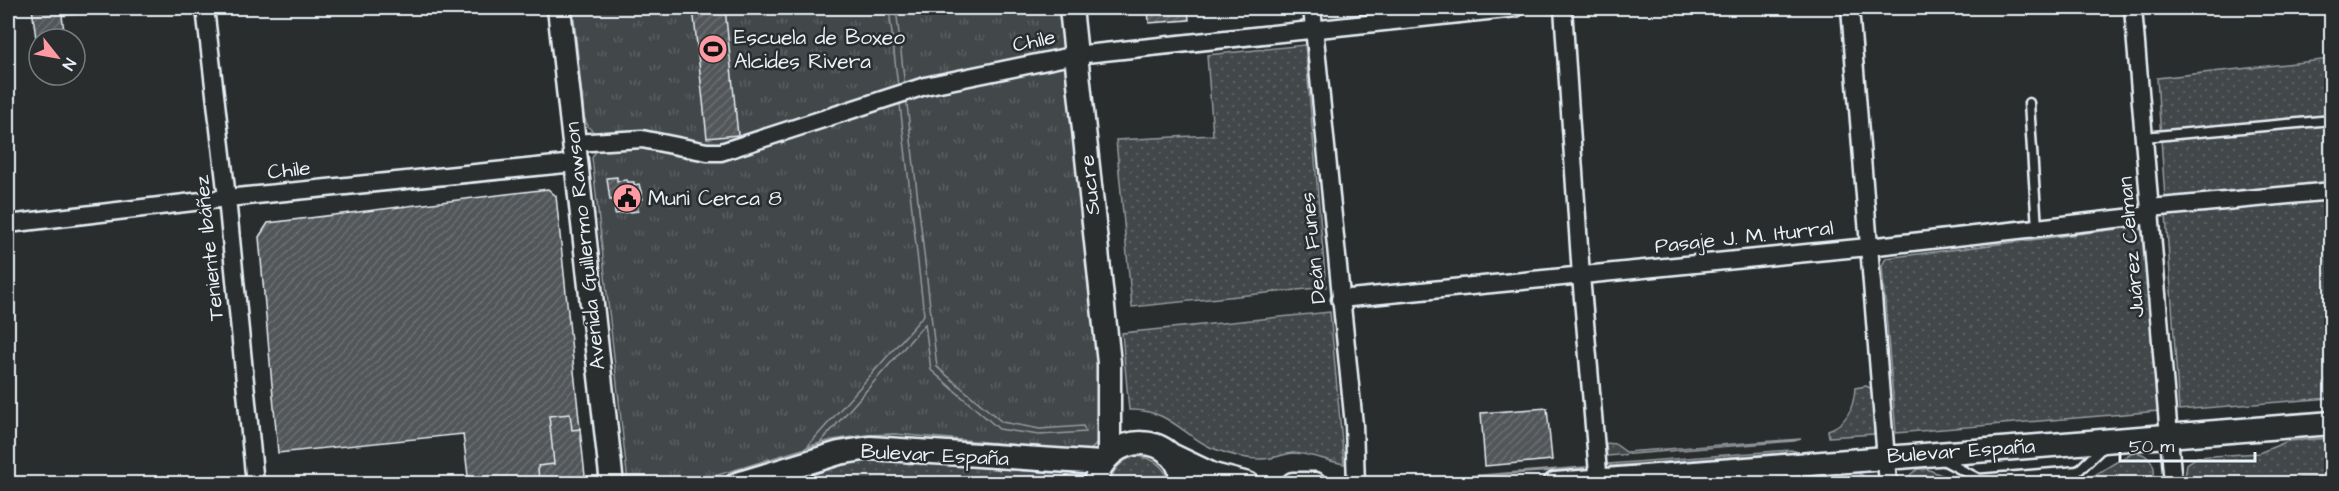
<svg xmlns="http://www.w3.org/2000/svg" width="2339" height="491" font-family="'Architects Daughter',sans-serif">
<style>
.grass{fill:url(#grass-dots);stroke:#959ca0;stroke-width:1.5}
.park{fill:url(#park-tufts);stroke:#959ca0;stroke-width:1.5}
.garden{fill:#424648;stroke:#959ca0;stroke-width:1.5}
.building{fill:url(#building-hatch);stroke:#e8f1f8;stroke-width:1.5}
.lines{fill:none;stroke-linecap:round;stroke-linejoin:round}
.lane-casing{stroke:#e8f1f8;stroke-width:13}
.street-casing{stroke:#e8f1f8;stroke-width:21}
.secondary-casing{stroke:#e8f1f8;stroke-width:27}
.lane{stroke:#2a2d2e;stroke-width:8}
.street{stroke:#2a2d2e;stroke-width:16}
.secondary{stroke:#2a2d2e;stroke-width:22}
.labels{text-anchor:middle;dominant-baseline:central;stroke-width:5;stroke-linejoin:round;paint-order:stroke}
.poi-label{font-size:21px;fill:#e8f1f8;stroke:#2a2d2e;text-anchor:start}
.street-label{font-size:21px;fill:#e8f1f8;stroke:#2a2d2e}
</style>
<defs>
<pattern id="grass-dots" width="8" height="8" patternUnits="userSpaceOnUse" patternTransform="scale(1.5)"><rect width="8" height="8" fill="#424648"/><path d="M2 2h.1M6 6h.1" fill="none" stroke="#5d6163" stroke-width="1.8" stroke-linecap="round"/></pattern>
<pattern id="park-tufts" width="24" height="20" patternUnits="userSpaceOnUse" patternTransform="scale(1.5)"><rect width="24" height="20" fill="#424648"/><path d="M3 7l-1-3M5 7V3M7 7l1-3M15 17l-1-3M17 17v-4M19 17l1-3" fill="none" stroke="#5d6163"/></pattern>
<pattern id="building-hatch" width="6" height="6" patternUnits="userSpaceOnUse" patternTransform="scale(1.5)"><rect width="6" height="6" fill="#535759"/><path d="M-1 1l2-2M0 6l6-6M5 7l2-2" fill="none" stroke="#6c7072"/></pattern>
</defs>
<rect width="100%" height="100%" fill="#2a2d2e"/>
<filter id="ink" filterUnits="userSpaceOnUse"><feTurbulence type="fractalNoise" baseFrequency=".0167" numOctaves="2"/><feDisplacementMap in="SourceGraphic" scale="12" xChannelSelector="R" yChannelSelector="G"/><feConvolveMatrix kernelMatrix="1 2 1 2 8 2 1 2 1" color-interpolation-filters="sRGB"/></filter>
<g filter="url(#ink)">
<path class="grass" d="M1305 45 1326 287 1132 307 1116 140 1213 135 1207 55Z
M2331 59V398L2179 410 2157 78Z
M2134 227H2139L2142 231 2159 411 1896 433 1882 266 1886 258Z
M1330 312 1344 464C1328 461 1310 454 1294 453 1286 453 1279 457 1271 458 1252 462 1230 455 1212 448 1181 434 1169 409 1129 410L1122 333Z
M1866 386 1872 389 1874 434 1829 437 1828 430C1847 424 1854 406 1855 388Z
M2331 438V476L2238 483H2190L2185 477 2187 464 2197 457 2259 453 2288 441Z
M1801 439 1794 441 1607 456 1606 443 1615 444 1626 452Z
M1791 450 1798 452 1612 466 1608 464Z
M2133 452C2151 453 2159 468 2151 483H2113L2093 476Z
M1134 456C1153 457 1165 465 1169 483H1110C1113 469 1121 461 1134 456Z
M876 459 1081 475V484H779L846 464Z
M1585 467 1582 469 1379 483Z
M1918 469H1927L1961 483H1906L1911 474Z
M1853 471 1862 475 1866 483 1710 484Z"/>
<path class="park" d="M61 8H132L62 16Z
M573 8H1060L1065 51 720 146 600 135C590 131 587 127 584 116Z
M1067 65 1099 362 1097 363C1099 381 1104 428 1097 443 1094 448 1091 450 1086 451L895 434 866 435 832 440 692 483H628L592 158 597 149 638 145 707 158 925 91Z"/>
<path class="garden" d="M889 8H896L937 367 1002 422 1040 429 1083 426 1086 432 1039 435 999 429 931 370 925 324 820 443 807 447 924 315Z"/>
<path class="building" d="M32 8H61L65 39H39V46H37Z
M693 8H725L738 135 707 138Z
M1148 8H1188L1189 20 1149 23Z
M617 177V181L627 180 628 182H634V185L639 184 643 199 637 200 638 211 615 214 614 200H610L607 178Z
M548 189 556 196 580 429 572 430 570 414 549 416 554 464 538 466 539 484H469L463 434 278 453 259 237 268 223Z
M1547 408 1552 460 1485 466 1481 413Z
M570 414 572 430 580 429 585 476 575 477V484H539L538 466 554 464 549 416Z"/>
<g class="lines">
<g class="lane-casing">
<path id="lane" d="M2029 103 2037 228
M2144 137 2332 120
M1941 459 1979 479 2078 471 2105 445"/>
</g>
<g class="street-casing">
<path id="street" d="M205 8 227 198 255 484
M1312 8 1354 425 1356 484
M1563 8 1581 276 1599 484
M1850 8 1888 484
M2133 8 2173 484
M573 143 642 139 707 152H721L925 86 1076 55 1516 8
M2150 208 2332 191
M8 224 227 198 575 163
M1340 299 1868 247 2151 215"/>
</g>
<g class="secondary-casing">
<path id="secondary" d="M559 8 612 484
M1071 8 1109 363V454
M1169 454 1213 475 1248 484
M737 484 839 453 870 448 1101 463
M1095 484C1104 429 1181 430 1182 484
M1293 484H1315
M1555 484 2332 423"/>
</g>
<use href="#lane" class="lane"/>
<use href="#street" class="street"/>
<use href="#secondary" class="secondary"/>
</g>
</g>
<defs>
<g id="stadium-disc" transform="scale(1.5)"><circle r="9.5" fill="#ff9aa2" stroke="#2a2d2e"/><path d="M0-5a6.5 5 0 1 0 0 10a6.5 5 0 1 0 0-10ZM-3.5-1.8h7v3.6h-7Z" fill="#111"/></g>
<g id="civic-disc" transform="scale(1.5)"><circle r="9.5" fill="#ff9aa2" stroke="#2a2d2e"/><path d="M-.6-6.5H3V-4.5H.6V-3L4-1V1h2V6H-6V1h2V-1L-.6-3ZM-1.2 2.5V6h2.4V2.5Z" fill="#111"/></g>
</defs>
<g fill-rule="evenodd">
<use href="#stadium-disc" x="713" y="49"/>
<use href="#civic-disc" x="627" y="198"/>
</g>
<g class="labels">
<g class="poi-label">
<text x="734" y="37">Escuela de Boxeo<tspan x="734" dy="24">Alcides Rivera</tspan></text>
<text x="648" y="198">Muni Cerca 8</text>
</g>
<g class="street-label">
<text transform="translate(1034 41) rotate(-12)">Chile</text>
<text transform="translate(289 170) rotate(-6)">Chile</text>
<text transform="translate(1090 185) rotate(-96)">Sucre</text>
<text transform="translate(1744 237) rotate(-6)">Pasaje J. M. Iturral</text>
<text transform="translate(585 246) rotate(-96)">Avenida Guillermo Rawson</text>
<text transform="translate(2131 247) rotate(-95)">Juárez Celman</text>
<text transform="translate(209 248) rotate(-96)">Teniente Ibáñez</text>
<text transform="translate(1313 248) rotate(-96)">Deán Funes</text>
<text transform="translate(1961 451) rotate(-4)">Bulevar España</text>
<text transform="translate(935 455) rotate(3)">Bulevar España</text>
</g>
</g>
<rect width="2339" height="491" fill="none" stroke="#2a2d2e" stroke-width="30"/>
<rect x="15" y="15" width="2309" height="461" fill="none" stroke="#e8f1f8" stroke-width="2" filter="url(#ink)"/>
<g transform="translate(57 57) rotate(121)"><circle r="28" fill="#2a2d2e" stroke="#767b7f" stroke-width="1.5"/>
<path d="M0-4.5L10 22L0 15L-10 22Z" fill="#ff9aa2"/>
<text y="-9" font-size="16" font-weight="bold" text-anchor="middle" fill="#e8f1f8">N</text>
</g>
<path d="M2120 452v9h135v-9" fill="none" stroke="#e8f1f8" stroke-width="3"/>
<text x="2129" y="452" font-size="18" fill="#e8f1f8" stroke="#2a2d2e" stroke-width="4.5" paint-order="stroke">50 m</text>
</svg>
